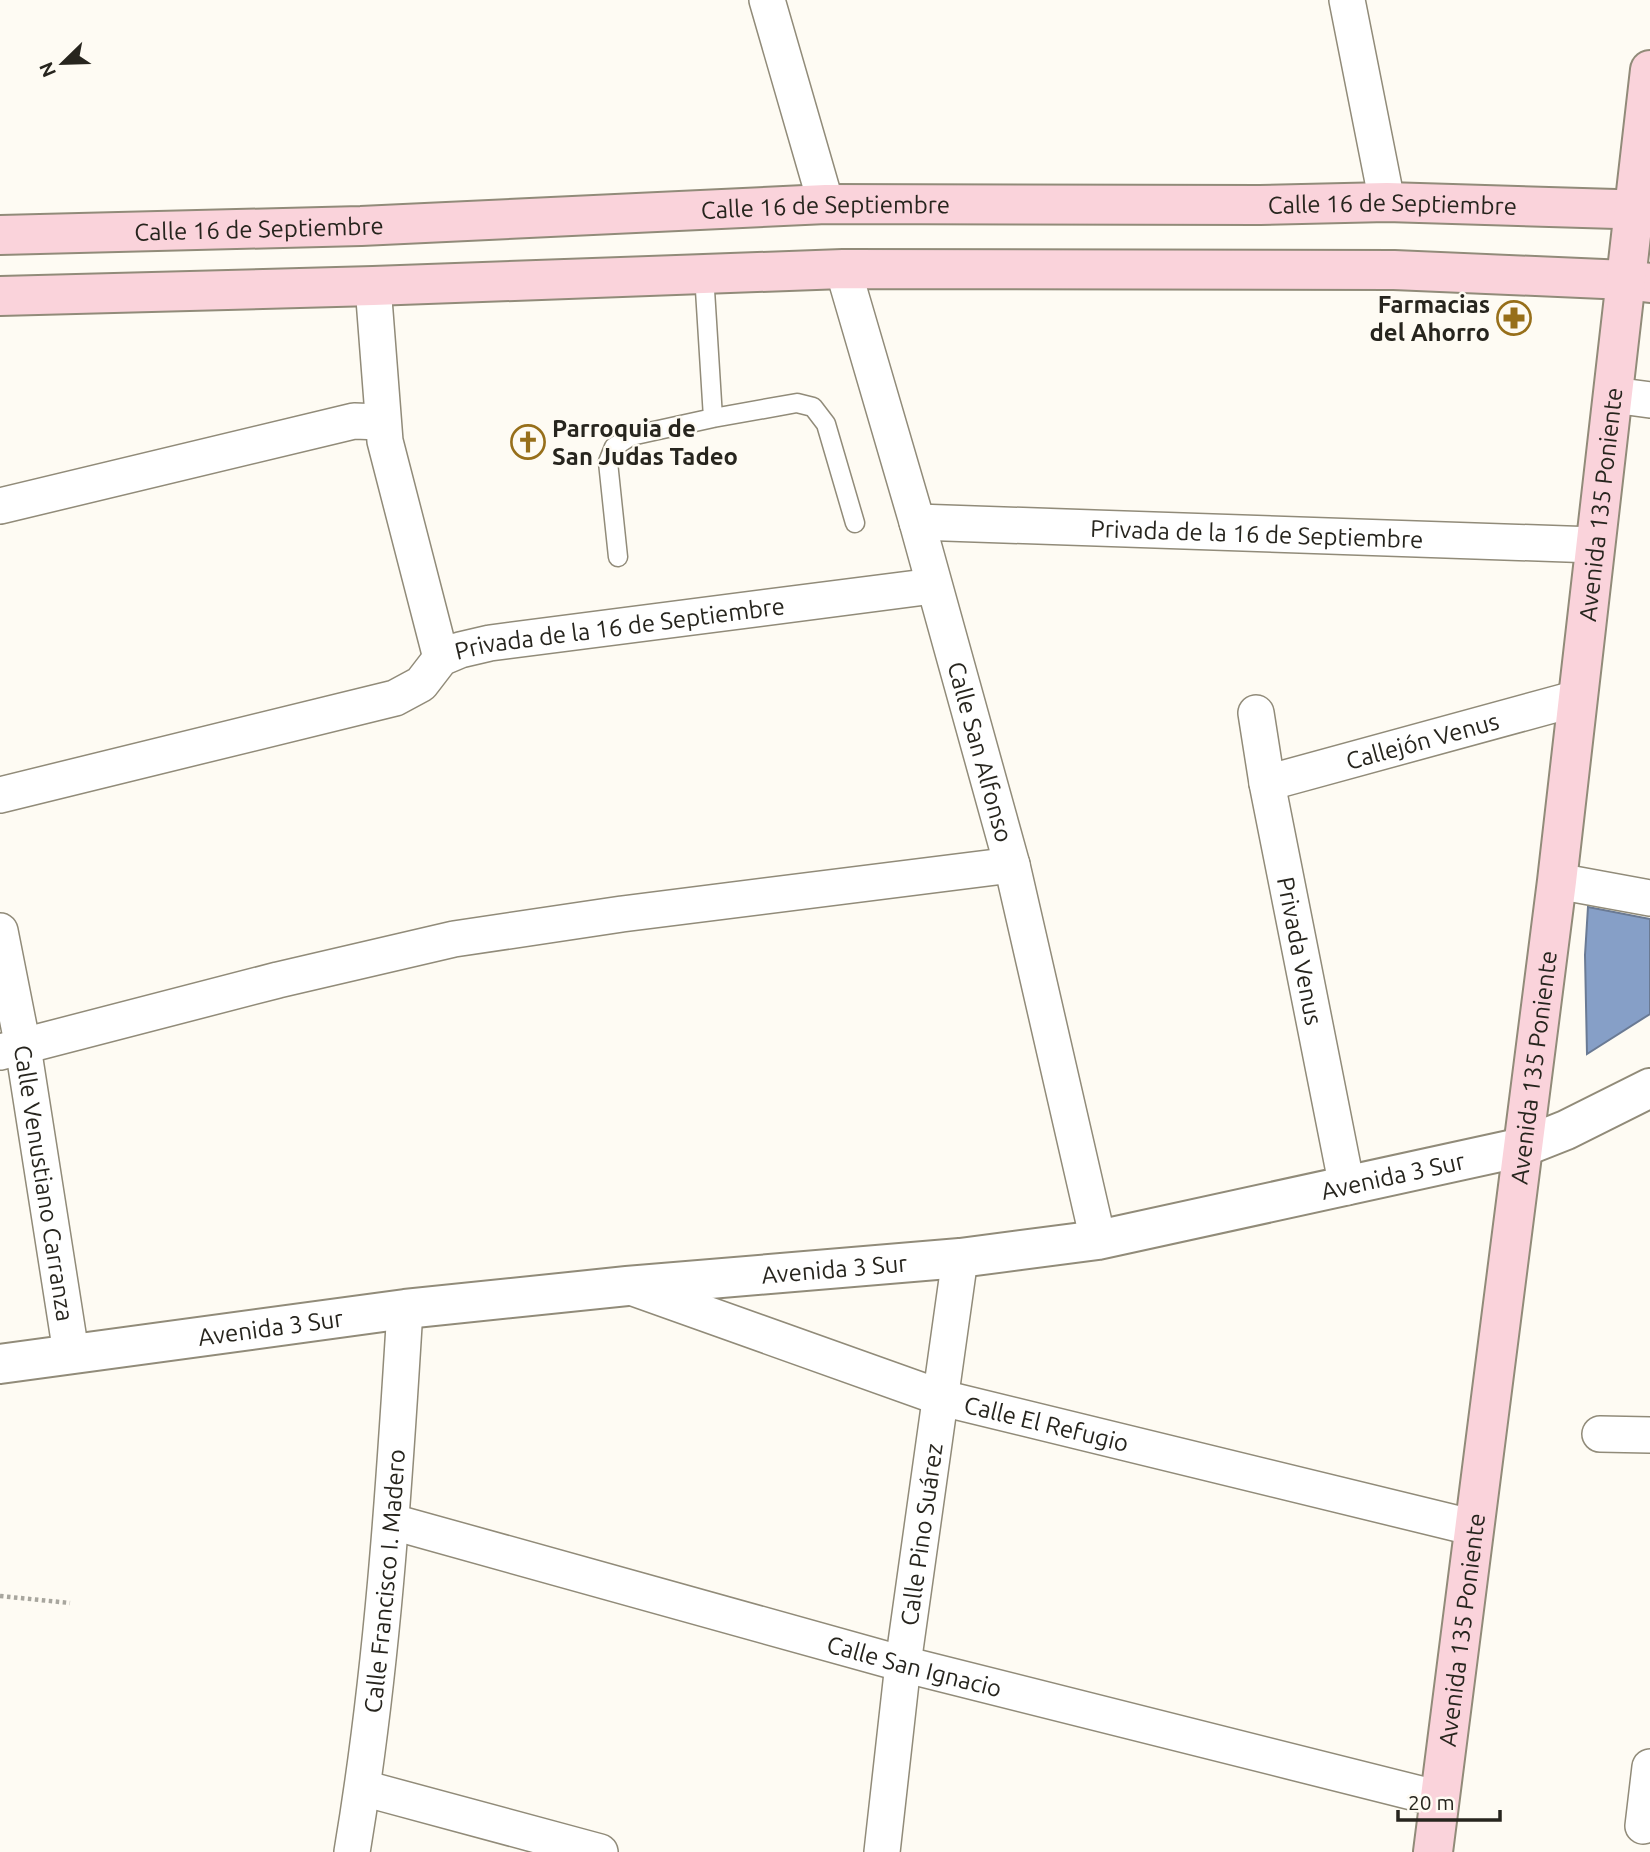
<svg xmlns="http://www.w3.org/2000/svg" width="1650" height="1852" font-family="Ubuntu,sans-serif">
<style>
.water{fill:#869fc7;stroke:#6a7a94;stroke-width:2}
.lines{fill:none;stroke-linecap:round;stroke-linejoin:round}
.service-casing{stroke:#918b79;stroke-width:21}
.minor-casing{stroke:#918b79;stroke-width:38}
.tertiary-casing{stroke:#918b79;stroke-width:42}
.secondary-casing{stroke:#918b79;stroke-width:42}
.path{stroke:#a8a69e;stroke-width:4.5;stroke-dasharray:3.5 3.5;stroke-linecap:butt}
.service{stroke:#fff;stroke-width:18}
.minor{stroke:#fff;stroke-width:35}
.tertiary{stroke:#fff;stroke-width:38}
.secondary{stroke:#fad3db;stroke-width:38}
.labels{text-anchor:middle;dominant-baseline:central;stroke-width:5;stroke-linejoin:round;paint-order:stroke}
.street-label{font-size:24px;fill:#27251e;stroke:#fefbf3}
.poi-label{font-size:24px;font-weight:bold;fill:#27251e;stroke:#fefbf3;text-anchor:end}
</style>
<rect width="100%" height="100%" fill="#fefbf3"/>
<path class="water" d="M1588 907 1650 919V1014L1587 1054 1585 955Z"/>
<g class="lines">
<g class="service-casing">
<path id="service" d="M704 274 713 418
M618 557 608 462 614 447 631 436 713 418 797 403 813 407 826 424 855 523"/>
</g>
<g class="minor-casing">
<g id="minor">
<path d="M767 0 826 204"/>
<path d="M1347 0 1387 202"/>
<path id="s1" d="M843 269 917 522 1012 865 1098 1240"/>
<path d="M373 286 385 441 441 658"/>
<path d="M1613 395 1650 400"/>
<path d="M0 506 354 421 382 422"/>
<path id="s2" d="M917 522 1595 545"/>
<path id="s3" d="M1256 713 1267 783 1347 1187"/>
<path id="s4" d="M1267 783 1578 698"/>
<path id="s5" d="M0 795 395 698 421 684 441 658 460 650 490 643 933 586"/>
<path d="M1557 881 1650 898"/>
<path id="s6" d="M0 931 23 1047 71 1353"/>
<path d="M0 1052 278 980 454 939 622 914 1012 865"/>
<path id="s7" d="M628 1286 942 1398 1475 1528"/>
<path d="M1600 1434 1650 1435"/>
<path id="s8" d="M393 1522 903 1664 1440 1799"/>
<path d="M363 1788 600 1852"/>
<path d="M1643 1826 1650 1767"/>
<path id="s9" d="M352 1852C382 1673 394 1491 405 1309"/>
<path id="s10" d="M882 1852 903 1664 960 1258"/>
</g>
</g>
<g class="tertiary-casing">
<g id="tertiary">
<path id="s11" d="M0 1364 405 1309 627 1286 960 1258 1098 1240 1523 1147 1566 1130 1650 1088"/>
</g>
</g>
<g class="secondary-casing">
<g id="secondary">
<path id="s12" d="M0 235 361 226 826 204 1260 205 1387 202 1650 210"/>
<path d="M0 296 373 286 843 269 1394 270 1626 280 1650 283"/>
<path id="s13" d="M1433 1852 1557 881 1650 70"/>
</g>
</g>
<path class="path" d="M0 1596 70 1603"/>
<use href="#service" class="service"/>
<use href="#minor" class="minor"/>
<use href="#tertiary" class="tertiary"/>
<use href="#secondary" class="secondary"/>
</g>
<defs>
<g id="pharmacy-ring" transform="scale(1.75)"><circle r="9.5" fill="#fefbf3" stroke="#976f1a" stroke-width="1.5"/><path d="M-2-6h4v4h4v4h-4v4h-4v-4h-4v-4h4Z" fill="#976f1a"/></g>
<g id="church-ring" transform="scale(1.75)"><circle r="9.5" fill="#fefbf3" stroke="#976f1a" stroke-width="1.5"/><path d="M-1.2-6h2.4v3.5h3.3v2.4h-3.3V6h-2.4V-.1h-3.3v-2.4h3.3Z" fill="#976f1a"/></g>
</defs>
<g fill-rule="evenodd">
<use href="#pharmacy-ring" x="1514" y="318"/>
<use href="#church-ring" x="528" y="442"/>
</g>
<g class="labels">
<g class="street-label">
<text stroke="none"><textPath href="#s12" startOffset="1393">Calle 16 de Septiembre</textPath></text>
<text stroke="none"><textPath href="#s12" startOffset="826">Calle 16 de Septiembre</textPath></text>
<text stroke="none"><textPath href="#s12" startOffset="259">Calle 16 de Septiembre</textPath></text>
<text stroke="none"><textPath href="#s13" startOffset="1358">Avenida 135 Poniente</textPath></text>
<text stroke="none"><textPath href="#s2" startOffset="340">Privada de la 16 de Septiembre</textPath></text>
<text stroke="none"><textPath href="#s5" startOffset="651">Privada de la 16 de Septiembre</textPath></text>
<text stroke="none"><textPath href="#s4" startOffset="161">Callejón Venus</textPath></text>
<text stroke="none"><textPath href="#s1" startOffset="502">Calle San Alfonso</textPath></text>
<text stroke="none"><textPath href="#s3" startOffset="242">Privada Venus</textPath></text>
<text stroke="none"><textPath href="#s13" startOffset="791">Avenida 135 Poniente</textPath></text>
<text stroke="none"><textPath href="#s11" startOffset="1407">Avenida 3 Sur</textPath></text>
<text stroke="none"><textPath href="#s6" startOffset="256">Calle Venustiano Carranza</textPath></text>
<text stroke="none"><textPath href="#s11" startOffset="840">Avenida 3 Sur</textPath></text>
<text stroke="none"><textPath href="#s11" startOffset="273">Avenida 3 Sur</textPath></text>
<text stroke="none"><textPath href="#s7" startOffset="441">Calle El Refugio</textPath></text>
<text stroke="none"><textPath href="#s10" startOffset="320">Calle Pino Suárez</textPath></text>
<text stroke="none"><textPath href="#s9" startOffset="273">Calle Francisco I. Madero</textPath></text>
<text stroke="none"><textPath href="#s13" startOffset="224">Avenida 135 Poniente</textPath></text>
<text stroke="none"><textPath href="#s8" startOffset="541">Calle San Ignacio</textPath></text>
</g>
<g class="poi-label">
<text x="1490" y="304">Farmacias<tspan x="1490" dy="28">del Ahorro</tspan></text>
<text x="552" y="428" text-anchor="start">Parroquia de<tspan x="552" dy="28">San Judas Tadeo</tspan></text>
</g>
</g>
<g transform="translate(63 63) rotate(247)" stroke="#fefbf3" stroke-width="5" paint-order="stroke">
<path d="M0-5L12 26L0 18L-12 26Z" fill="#27251e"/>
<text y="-10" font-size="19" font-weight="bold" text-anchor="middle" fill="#27251e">N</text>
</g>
<path d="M1398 1810v10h102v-10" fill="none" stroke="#27251e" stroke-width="3.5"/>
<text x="1408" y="1810" font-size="21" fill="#27251e" stroke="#fefbf3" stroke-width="5" paint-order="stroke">20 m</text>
</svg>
